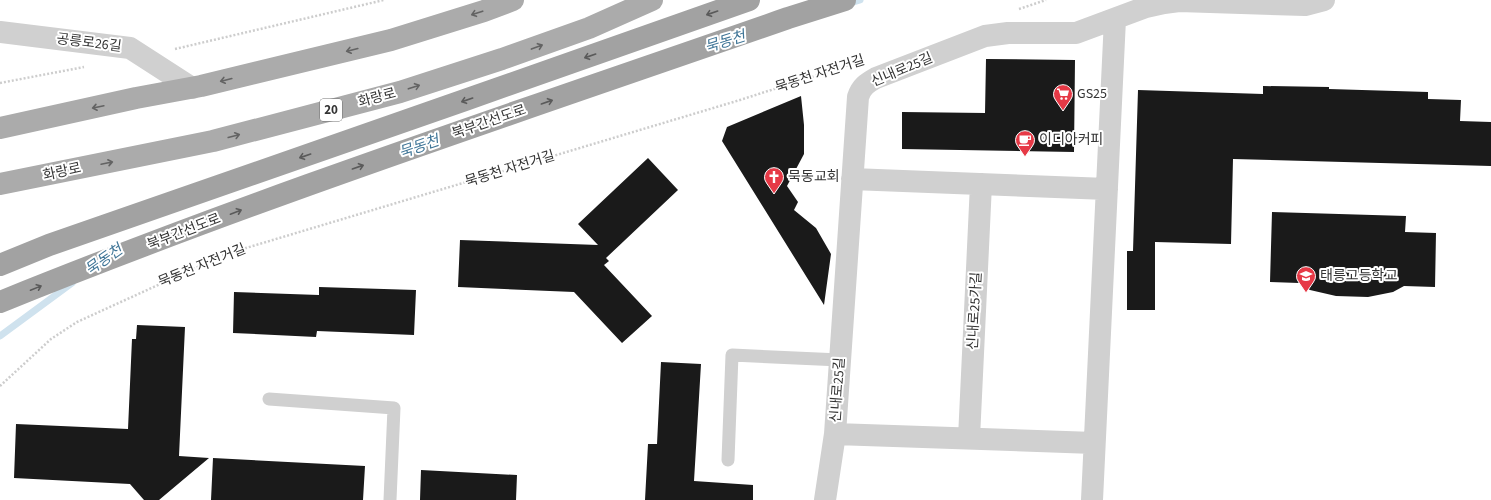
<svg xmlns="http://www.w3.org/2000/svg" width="1491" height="500" font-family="'Source Sans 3','Noto Sans KR',sans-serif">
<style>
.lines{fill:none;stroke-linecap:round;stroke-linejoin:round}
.stream{stroke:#cfe2ee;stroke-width:7}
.building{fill:#1a1a1a}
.path{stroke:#cdcdcd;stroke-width:2.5;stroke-dasharray:2 2;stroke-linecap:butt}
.service{stroke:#d0d0d0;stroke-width:13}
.minor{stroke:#d0d0d0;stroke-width:22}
.primary{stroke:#ababab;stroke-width:22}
.trunk-bridge{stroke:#a2a2a2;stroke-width:22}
.oneway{stroke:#636363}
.oneway2{stroke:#5a5a5a}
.labels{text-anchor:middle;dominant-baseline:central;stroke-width:4;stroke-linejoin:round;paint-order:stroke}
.shield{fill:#fff;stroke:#707070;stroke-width:1}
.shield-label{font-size:13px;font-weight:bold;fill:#333}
.street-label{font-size:14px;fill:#333;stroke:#fff}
.poi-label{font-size:14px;fill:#333;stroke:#fff;text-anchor:start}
.water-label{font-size:15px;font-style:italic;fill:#3f7597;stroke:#fff}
</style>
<rect width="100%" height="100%" fill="#fff"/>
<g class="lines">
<path class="stream" d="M847 4 860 0
M0 336 72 283"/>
</g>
<path class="building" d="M986 59 1075 60 1074 152 902 149V112L985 113Z
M1263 86 1329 87V89L1428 92V99L1461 100 1460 121 1491 122V166L1233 159 1231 244 1155 242V310H1127V251H1133L1138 90 1263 94Z
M801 96 804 125V154L787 186 798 202 794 210 816 228 831 254 824 305 722 141 727 127Z
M648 158 678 190 606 258 609 261 604 265 652 316 622 343 574 292 458 287 460 240 598 245 578 224Z
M1272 212 1406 216 1405 232 1436 233 1435 287 1404 286 1393 292 1368 297 1336 296 1310 290 1299 283 1270 282Z
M319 287 416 290 414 335 317 331 316 337 233 333 234 292 319 295Z
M137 325 185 327 179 456 209 458 159 500H144L130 484 14 478 16 424 128 429 132 339H136Z
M661 362 701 364 694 481 753 485V500H645L648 444H657Z
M213 458 365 466 363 500H211Z
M421 470 517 475 516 500H420Z"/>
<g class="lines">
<path class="path" d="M1019 9 1046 0
M175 49 384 0
M0 83 84 67
M0 386 51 339 77 322 226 254 740 100 855 63"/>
<path class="service" d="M269 399 394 408 390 500
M728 460 732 355 840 360"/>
<path class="minor" d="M0 32 130 48 192 88
M852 179 1107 189
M835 434 1094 443
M969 438 981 184
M825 500 835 434 858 97C861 87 867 83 876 78L985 36 1008 33H1076L1146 7 1164 3 1179 1 1305 5 1324 0
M1092 500 1115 19"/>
<path class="primary" d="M0 128 136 98 201 86 391 40 484 11 513 0
M0 184 213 141 400 92 502 59 589 28 652 0"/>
<path class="trunk-bridge" d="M0 265 49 245 465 100 749 0
M0 302C259 197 524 110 788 18L845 0"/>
</g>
<defs><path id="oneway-shaft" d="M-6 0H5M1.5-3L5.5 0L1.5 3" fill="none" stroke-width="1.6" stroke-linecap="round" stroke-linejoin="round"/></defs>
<g class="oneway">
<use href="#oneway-shaft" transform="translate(477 13) rotate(162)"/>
<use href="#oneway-shaft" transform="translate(537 47) rotate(-20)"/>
<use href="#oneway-shaft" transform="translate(352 50) rotate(166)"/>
<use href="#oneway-shaft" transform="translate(226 80) rotate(166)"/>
<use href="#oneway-shaft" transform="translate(414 87) rotate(-18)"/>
<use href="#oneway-shaft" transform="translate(98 107) rotate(168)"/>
<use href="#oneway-shaft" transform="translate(234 136) rotate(-15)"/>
<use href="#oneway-shaft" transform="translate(107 163) rotate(-12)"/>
</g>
<g class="oneway2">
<use href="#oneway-shaft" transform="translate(712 13) rotate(161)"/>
<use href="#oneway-shaft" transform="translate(590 56) rotate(161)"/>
<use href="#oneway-shaft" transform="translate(467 100) rotate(161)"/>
<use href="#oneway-shaft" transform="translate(547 102) rotate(-19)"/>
<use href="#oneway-shaft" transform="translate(305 156) rotate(161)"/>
<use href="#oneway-shaft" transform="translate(358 167) rotate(-19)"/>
<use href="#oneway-shaft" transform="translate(236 212) rotate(-21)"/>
<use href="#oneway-shaft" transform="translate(36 288) rotate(-22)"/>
</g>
<defs>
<g id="supermarket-pin" transform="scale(1)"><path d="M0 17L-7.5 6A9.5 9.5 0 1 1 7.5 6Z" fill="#e63946" stroke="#fff"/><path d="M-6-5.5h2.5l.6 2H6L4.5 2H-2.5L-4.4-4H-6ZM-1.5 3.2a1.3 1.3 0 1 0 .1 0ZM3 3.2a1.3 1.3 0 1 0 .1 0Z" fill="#fff"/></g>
<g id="cafe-pin" transform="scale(1)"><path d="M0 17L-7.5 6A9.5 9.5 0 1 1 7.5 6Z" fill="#e63946" stroke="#fff"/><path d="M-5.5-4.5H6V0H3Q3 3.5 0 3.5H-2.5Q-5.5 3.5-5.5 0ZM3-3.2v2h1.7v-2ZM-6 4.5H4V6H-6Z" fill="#fff"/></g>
<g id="church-pin" transform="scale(1)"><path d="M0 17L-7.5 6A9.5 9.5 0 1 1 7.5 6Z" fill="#e63946" stroke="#fff"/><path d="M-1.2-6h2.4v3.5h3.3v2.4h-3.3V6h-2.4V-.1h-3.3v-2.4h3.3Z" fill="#fff"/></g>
<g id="school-pin" transform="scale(1)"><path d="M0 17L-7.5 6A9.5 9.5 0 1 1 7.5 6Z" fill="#e63946" stroke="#fff"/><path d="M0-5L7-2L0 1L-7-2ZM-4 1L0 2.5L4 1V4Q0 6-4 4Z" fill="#fff"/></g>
</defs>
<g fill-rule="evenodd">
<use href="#supermarket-pin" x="1063" y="94"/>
<use href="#cafe-pin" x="1025" y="140"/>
<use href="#church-pin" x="774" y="177"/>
<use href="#school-pin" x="1306" y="276"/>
</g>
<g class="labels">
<rect class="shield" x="320" y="99" width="22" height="22" rx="3"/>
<g class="shield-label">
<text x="331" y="110">20</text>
</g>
<g class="street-label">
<text transform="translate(89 43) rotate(7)">공릉로26길</text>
<text transform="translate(902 70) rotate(-23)">신내로25길</text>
<text transform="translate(820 74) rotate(-18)">묵동천 자전거길</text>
<text transform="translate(377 98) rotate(-15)">화랑로</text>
<text transform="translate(489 122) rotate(-19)">북부간선도로</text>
<text transform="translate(510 169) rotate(-17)">묵동천 자전거길</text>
<text transform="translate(62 172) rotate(-12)">화랑로</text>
<text transform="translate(184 232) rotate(-21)">북부간선도로</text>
<text transform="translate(202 266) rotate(-22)">묵동천 자전거길</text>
<text transform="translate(975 311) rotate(-87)">신내로25가길</text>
<text transform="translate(838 390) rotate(-86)">신내로25길</text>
</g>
<g class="poi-label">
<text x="1077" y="94">GS25</text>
<text x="1039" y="140">이디아커피</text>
<text x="788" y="177">묵동교회</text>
<text x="1320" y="276">태릉고등학교</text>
</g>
<g class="water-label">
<text transform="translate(725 42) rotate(-17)">묵동천</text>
<text transform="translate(419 147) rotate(-19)">묵동천</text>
<text transform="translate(104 260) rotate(-35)">묵동천</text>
</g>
</g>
</svg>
